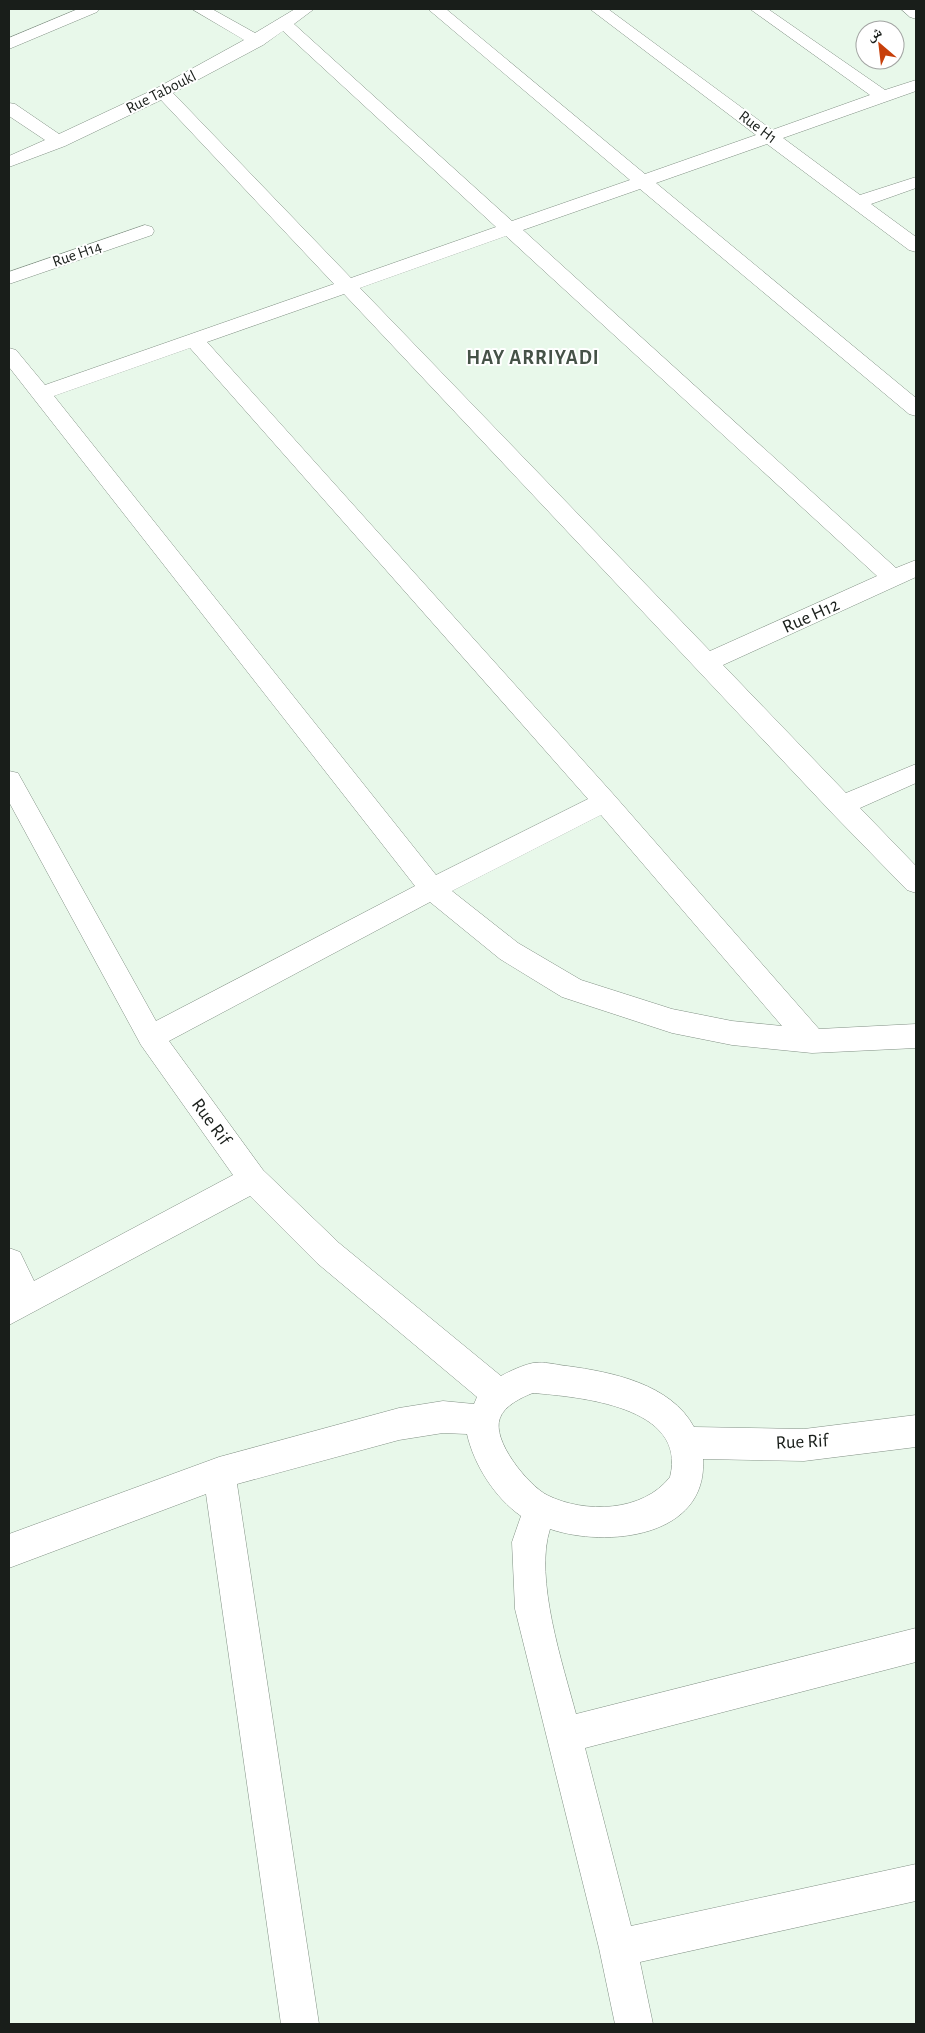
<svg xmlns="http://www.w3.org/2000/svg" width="925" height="2033" font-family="'Alegreya Sans','Noto Naskh Arabic',sans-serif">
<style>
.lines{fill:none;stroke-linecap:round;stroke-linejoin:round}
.minor-casing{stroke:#829185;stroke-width:1}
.minor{fill:#fff;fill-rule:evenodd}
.labels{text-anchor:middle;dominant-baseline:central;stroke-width:4;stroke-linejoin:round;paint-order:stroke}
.far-street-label{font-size:16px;fill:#191e1a;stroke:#fff}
.street-label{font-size:19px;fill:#191e1a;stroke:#fff}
.far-district-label{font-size:20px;font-weight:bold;letter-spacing:1px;fill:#455247;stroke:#fff}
</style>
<rect width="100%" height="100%" fill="#e8f8ea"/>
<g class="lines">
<g class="minor-casing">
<path id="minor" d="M78 9H99L97 12 9 49V38Z
M192 9H212L255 33 295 9H314L294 24 512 221 630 180 428 9H446L645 174 756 135 590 9H608L772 130 870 95 750 9H768L885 90 916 80V91L783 138 860 195 916 177V188L871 204 916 237V252L909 250 767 144 656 183 916 398V416L909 414 640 189 523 230 896 568 916 560V577L723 665 846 793 916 764V783L860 808 916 866V893L907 890 832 813 344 294 207 342 614 795 819 1029 916 1024V1048L812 1053 732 1045 672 1033 562 997 500 959 430 902 169 1041 263 1170 339 1243 501 1376C510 1371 523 1365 533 1363 543 1361 557 1365 567 1366 612 1372 671 1384 694 1427L804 1429 916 1415V1447L804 1461 703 1459C708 1538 606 1548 550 1529 534 1578 563 1665 576 1714L916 1628V1662L585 1748 631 1926 916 1864V1901L640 1962 653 2024H615L599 1948 515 1609 512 1542 521 1516C495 1498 474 1465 467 1434L443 1433 399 1440 237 1484 319 2024H281L206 1494 9 1568V1534L219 1457 399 1408 443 1401 474 1404 477 1397 317 1263 250 1196 9 1325V1248L20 1252 34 1281 233 1175 141 1045 9 802V771L18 773 156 1021 415 886 9 367V348L16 350 45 385 334 284 161 100 65 146 9 167V156L45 140 9 116V103L15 104 59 134 155 89 244 40ZM283 31 496 227 351 278 173 93 263 45ZM506 236 877 576 710 651 360 288ZM190 348 588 799 436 875 54 396ZM601 815 782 1026 732 1021 672 1009 581 980 518 943 452 891ZM533 1393C579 1397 688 1406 670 1477 643 1512 585 1514 547 1495 528 1485 491 1440 500 1418 504 1406 522 1397 533 1393Z
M901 9H916V19L910 17Z
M145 225 152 227 154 231 152 235 9 284V272Z"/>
</g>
<use href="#minor" class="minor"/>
</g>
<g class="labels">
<g class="far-street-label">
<text transform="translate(161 92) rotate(-27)">Rue Taboukl</text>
<text transform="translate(758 127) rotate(37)">Rue H1</text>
<text transform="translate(77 254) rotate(-19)">Rue H14</text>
</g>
<g class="street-label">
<text transform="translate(811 616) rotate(-24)">Rue H12</text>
<text transform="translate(211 1122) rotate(54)">Rue Rif</text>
<text transform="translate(802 1442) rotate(-3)">Rue Rif</text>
</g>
<g class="far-district-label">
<text x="533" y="358">HAY ARRIYADI</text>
</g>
</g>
<rect width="925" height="2033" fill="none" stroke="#191e1a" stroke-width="20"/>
<g transform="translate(880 45) rotate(332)"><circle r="24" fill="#ffffff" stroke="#a3a5a3"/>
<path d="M0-4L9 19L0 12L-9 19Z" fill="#c73f0a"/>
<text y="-8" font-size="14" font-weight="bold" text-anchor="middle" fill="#191e1a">ش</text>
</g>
</svg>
